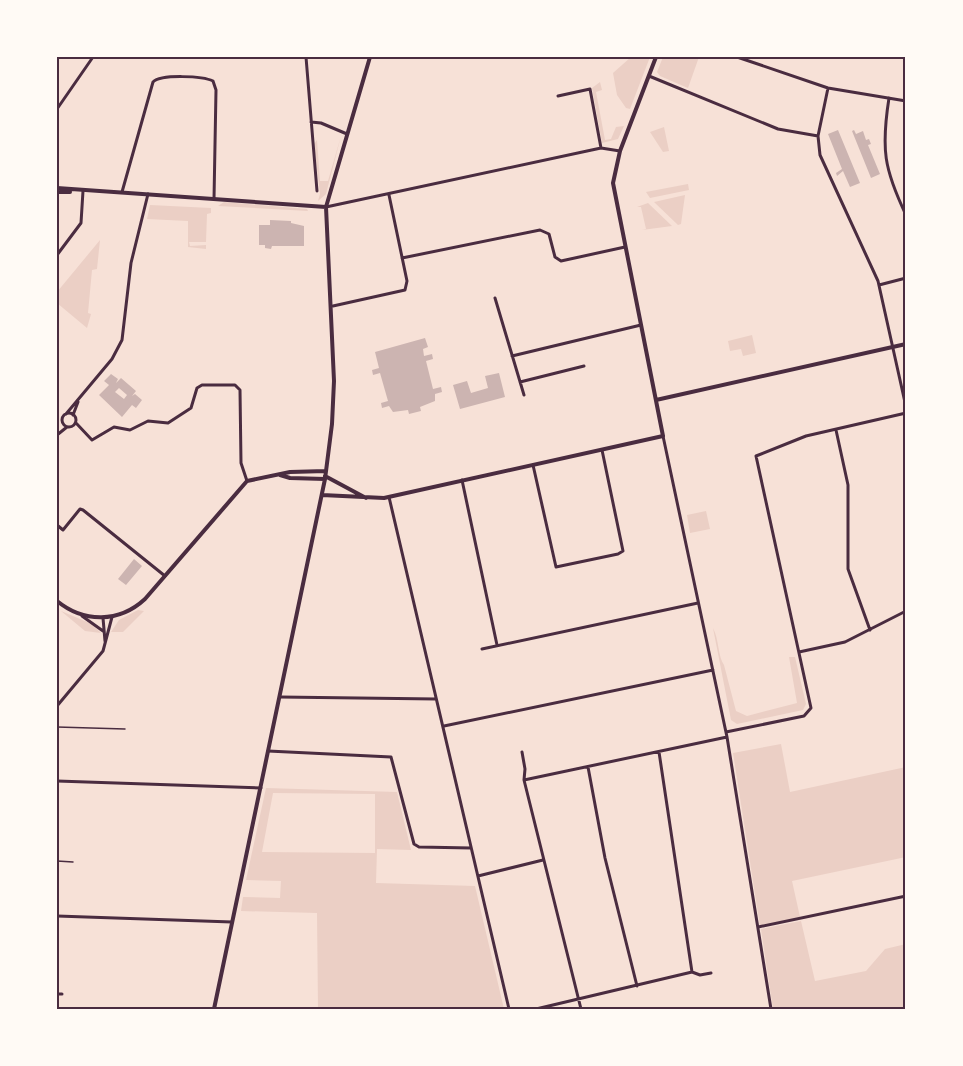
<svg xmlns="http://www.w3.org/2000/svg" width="963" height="1066" font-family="'Varela Round',sans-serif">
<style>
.green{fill:#ebcfc5;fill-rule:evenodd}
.building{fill:#ccb4b1;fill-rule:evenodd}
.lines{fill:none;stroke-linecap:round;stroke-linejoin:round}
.service{stroke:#4a2c40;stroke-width:1.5}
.minor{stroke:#4a2c40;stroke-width:3}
.tertiary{stroke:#4a2c40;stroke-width:4}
.neatline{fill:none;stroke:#4a2c40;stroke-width:2}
</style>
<rect width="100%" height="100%" fill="#f7e1d7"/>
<path class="green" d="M631 57H650L630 109 626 108 617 95 613 73Z
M663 57H699L688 88 660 76 657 72Z
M600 82 602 90 596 92 605 140 611 139 616 127 624 126 618 139 602 143 592 88Z
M664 127 669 151 663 152 650 132Z
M341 136 326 194 318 201 320 194 314 144 317 140 320 181H328Z
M688 184 689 190 650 198 646 192Z
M685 195 681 224 678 225 654 202Z
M224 202 307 209 308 211 218 206Z
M648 203 672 226 642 230 646 229 641 207H637Z
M150 205 211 208V213L207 214 206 242H189L190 246 206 245V249L188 247V221L147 219Z
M100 240 97 269 92 270 88 313 91 314 87 328 57 303V292Z
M752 335 756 353 743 356 741 349 730 351 728 341Z
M706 511 710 529 690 533 687 515Z
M138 610 144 611 123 632H111L119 620Z
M61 611 92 624 101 633 85 631Z
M713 628C719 639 718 657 724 665L736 711 747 716 797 703 789 657H795L806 704 803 710 737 724 731 720Z
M781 744 790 792 906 767V857L792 881 800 917 760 926 733 753Z
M266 788 397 792 411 850 377 849 376 883 475 886 504 1009H318L317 913 241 911 243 897 280 898 281 881 246 880ZM273 793 375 794V853L262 852Z
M801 921 815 981 866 971 885 949 906 944V1009H773L761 929Z"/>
<path class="building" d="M838 130 860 183 850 187 843 171 837 176 836 173 842 169 828 134Z
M854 130 856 134 863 131 866 140 869 139 871 144 868 145 880 174 871 178 852 131Z
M270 220 291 221V223L304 226V246H272L271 249 265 248V245H259V225H270Z
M425 338 428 347 423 349 424 356 432 354 433 359 426 361 433 389 441 387 442 392 435 394V401L420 407 421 411 409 414 408 410 393 412 389 406 382 408 381 403 388 401 380 373 373 375 372 370 379 368 375 352Z
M499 373 505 397 460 409 453 385 467 381 471 393 488 388 485 376Z
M111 374 118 379 116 383 121 378 136 391 132 396 135 394 142 400 136 408 132 405 122 417 99 395 109 385 104 381ZM119 388 127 395 124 399 115 392Z
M134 559 142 566 126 585 118 579Z"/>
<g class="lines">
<path class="service" d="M57 727 125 729
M57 861 73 862"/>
<path class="minor" d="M306 57 317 191
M737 57 828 88 906 101
M649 76 778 129 818 136
M828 88 818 136 820 155 878 281 906 407
M558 96 590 89 601 148
M889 98C881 149 884 169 906 215
M57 109 93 57
M311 122 321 123 347 134
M122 192 153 82C161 74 203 76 213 81L216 90 214 199
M326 207 601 148 620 151
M57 255 81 223 83 191
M402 258 540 230 549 234 555 257 561 261 625 247
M879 285 906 278
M495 298 524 395
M333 306 405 290 407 281 389 195
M512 356 641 325
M520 382 584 366
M62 420a7 7 0 1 1 14 0a7 7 0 1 1-14 0Z
M66 414 112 359 122 340 131 263 148 194
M73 415 78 402
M76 423 92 440 114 427 130 430 148 421 168 423 191 408 197 388 202 385H235L240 390 241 463 247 481
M836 430 848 485V569L870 630
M57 435 67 427
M663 436 727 737 771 1009
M533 465 556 567 618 554 623 551 602 450
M462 480 497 645
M389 497 509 1009
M57 525 63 530 80 509 83 510 165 576
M82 616 103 631
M103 618 105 641
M482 649 698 603
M799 652 845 642 906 611
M280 697 436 699
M57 706 103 651 112 617
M444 726 713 670
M726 732 804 716 811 708 756 456 806 436 906 413
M268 751 391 757 414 844 419 847 471 848
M522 752 525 769 524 780 581 1009
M659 752 692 972
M588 767 605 858 637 986
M524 780 727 737
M57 781 261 788
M478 876 543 860
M57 916 232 922
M758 927 906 896
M57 994H62
M536 1009 692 972 700 975 711 973"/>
<path class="tertiary" d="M57 188 326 207
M57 192H70
M656 400 906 344
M280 475 290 478 325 479
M325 476 366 498
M322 495 384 498 663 436 613 183 620 151 656 57
M57 601C84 623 119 623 145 599L247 481 290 472 326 471
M214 1009 325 479 332 424 334 381 326 207 370 57"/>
</g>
<rect width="963" height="1066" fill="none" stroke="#fffaf5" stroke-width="117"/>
<rect x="58" y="58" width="846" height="950" class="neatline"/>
</svg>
